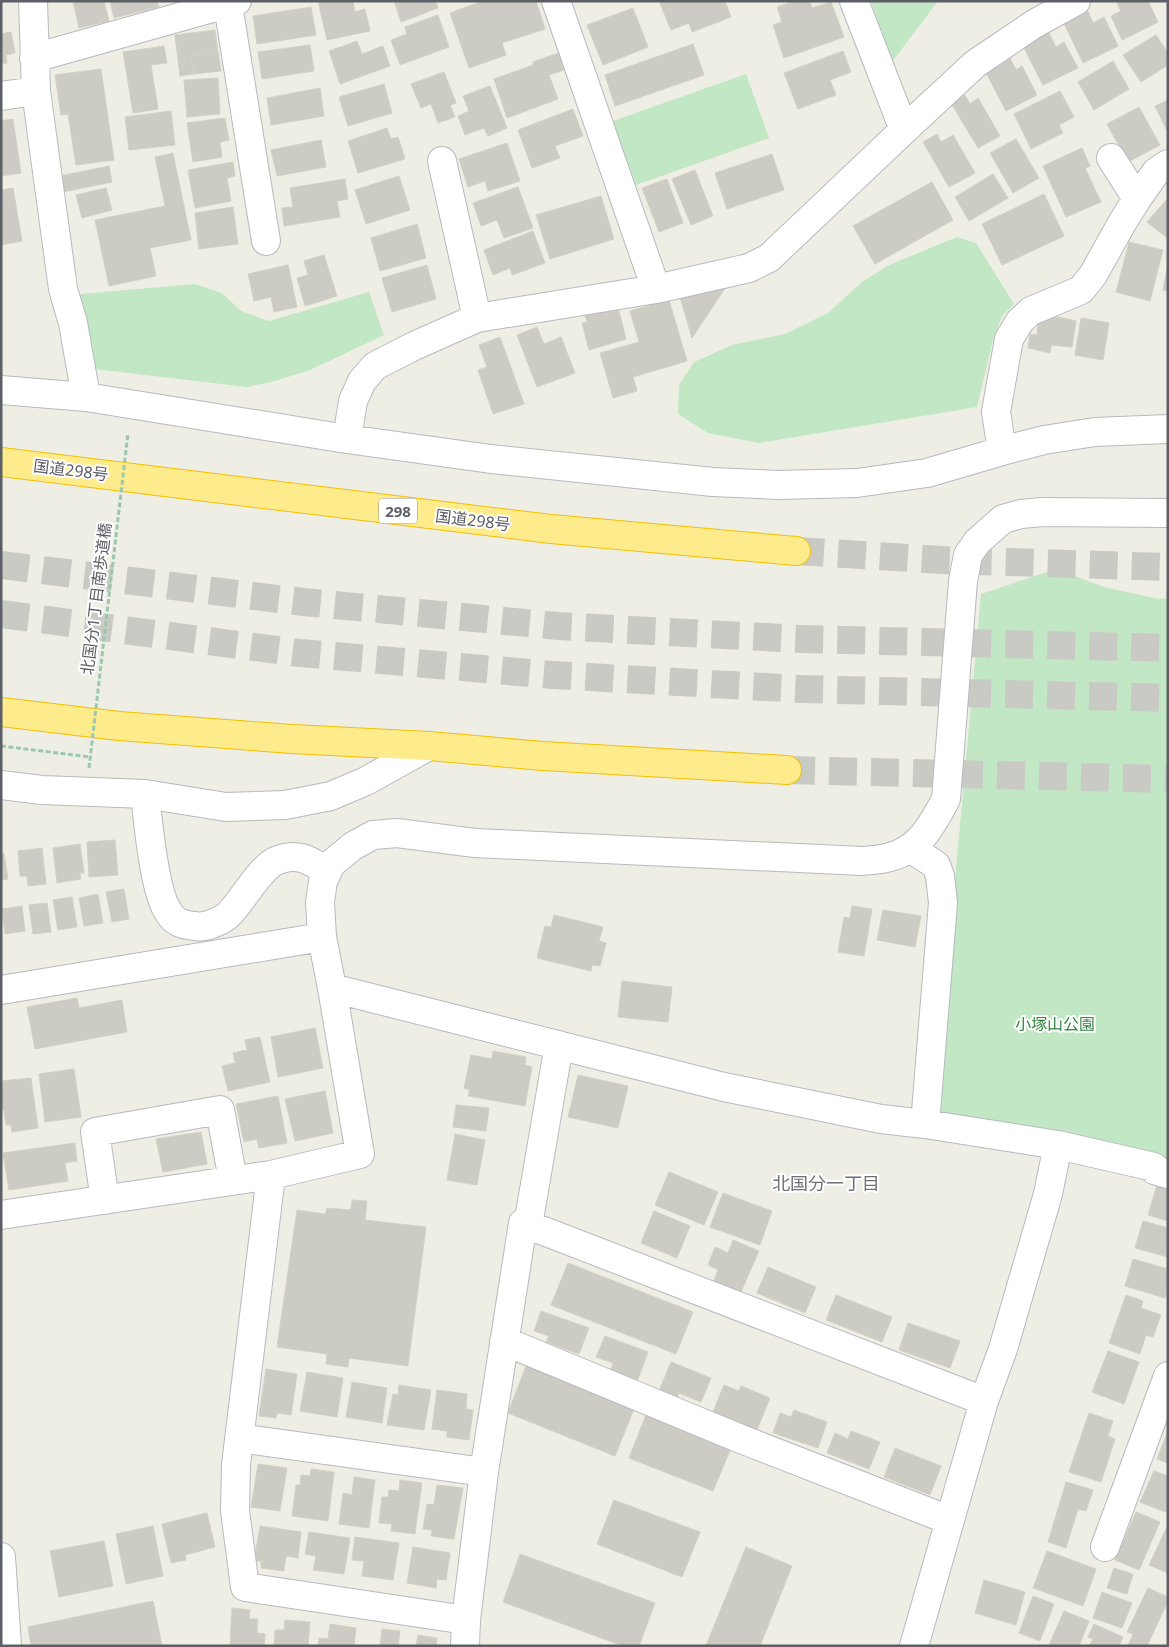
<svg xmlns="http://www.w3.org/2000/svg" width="1169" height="1647" font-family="'Noto Sans','Noto Sans JP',sans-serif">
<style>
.green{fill:#c1e7c4}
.building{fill:#cccbc4;stroke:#d4d0c3}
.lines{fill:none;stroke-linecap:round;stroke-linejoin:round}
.highway-tunnel{stroke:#cacac5;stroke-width:28;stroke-dasharray:28 14;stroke-linecap:butt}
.minor-casing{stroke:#b7b9bf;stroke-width:30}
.highway-casing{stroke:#f4bf00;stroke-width:30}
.path{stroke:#9ac8ac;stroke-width:3;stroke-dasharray:5 2.5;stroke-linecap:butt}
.minor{stroke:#fff;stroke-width:28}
.highway{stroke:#feec8c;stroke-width:28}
.path-bridge{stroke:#9ac8ac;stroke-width:3;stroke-dasharray:5 2.5;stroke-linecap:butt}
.labels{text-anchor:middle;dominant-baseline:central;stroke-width:4;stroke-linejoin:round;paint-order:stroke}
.shield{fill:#fff;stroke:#8d8f93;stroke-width:1}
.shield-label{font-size:15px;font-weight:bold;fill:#5c5f65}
.street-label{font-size:16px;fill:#5c5f65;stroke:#fff}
.park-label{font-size:16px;fill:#338540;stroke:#fff}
.neighbourhood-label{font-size:18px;fill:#6d7177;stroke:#fff}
</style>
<rect width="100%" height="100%" fill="#efeee5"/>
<path class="green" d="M871 1H938L892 62Z
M746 74 769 138 636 185 613 121Z
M957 237 976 243 1014 304 1002 316 993 340 977 407 759 443 708 433 678 414 679 385 694 362 732 345 785 334 828 313 862 282 889 265Z
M195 284 222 293 241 311 269 321 369 292 384 335 310 370 275 381 247 387 94 369 76 299 81 294Z
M1056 569 1104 587 1159 599 1168 598V1161L940 1116 935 1100 981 594Z"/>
<path class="building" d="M73 1H104L109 21 79 28Z
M110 1H157L159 7 114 18Z
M318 1H353L355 12 365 9 370 31 327 40Z
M394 1H436L438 8 401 22Z
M483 1H536L545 29 502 43 506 55 469 68 450 13Z
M659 1H725L731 17 692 32 689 23 671 30Z
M794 1H810L812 8 831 2 844 37 784 58 773 25 782 22 777 7Z
M1116 1H1148L1158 22 1122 40 1111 16 1121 11Z
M311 7 316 35 257 44 253 16Z
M633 8 648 47 603 65 587 25Z
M1087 9 1093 23 1104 17 1118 46 1083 63 1063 21Z
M438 15 449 47 400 65 391 40 407 34 405 27Z
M215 30 218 52 191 56 194 74 180 76 175 35Z
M1048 31 1056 47 1064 42 1078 68 1043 85 1022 44Z
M11 32 15 53 6 55 7 63 1 64V34Z
M1156 35 1168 53V65L1141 82 1123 55Z
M357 41 362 54 383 46 390 66 340 84 329 51Z
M693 44 704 75 615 106 605 75Z
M310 45 314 71 262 79 258 52Z
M164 46 167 63 151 65 158 109 133 113 123 52Z
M843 51 851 72 830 80 836 95 798 109 784 73Z
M218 52 221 71 194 74 191 56Z
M561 52 567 69 549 75 558 99 507 118 494 79 533 65V62Z
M1008 54 1016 70 1022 66 1037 95 1006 111 983 67Z
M1113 61 1129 89 1094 110 1078 82Z
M101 69 114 160 76 165 68 114 61 115 55 75Z
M444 72 456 103 450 105 455 117 438 123 431 104 421 108 411 84Z
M218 78 220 114 187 117 184 80Z
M384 84 392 113 348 126 339 97Z
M490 86 507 128 488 136 484 128 465 135 458 116 469 111 463 96Z
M320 88 324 116 271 125 267 98Z
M1060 91 1074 117 1059 125 1063 133 1031 149 1014 114Z
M965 95 970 104 978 98 1000 136 978 148 951 103Z
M1168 100V133L1155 106Z
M1139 107 1160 145 1128 162 1107 124Z
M573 109 583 136 555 146 560 158 532 168 518 130Z
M171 111 175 145 129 150 125 117Z
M225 118 229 140 220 142 222 157 193 162 187 123Z
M13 119 21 173 1 176V121Z
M387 128 391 139 398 137 405 159 358 173 348 141Z
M937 134 941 142 953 135 975 173 949 187 923 142Z
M1016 139 1039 178 1013 193 990 153Z
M321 140 326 167 277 176 271 150Z
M507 143 520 181 488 191 485 181 468 187 459 159Z
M1082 148 1090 166 1085 168 1101 202 1066 217 1043 166Z
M173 153 191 240 150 248 156 276 109 286 95 220 165 206 155 157Z
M772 154 784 190 727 209 715 173Z
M233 162 235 176 227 178 231 201 195 208 188 170Z
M109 166 112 182 58 193 55 177Z
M695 170 713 216 691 225 672 179Z
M993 174 1008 198 969 221 955 197Z
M399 176 410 210 366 224 355 190Z
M345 179 348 199 337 201 340 217 284 226 282 208 293 207 290 188Z
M667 179 683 223 659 232 642 188Z
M932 182 953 220 875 264 853 226Z
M518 187 533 228 504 238 497 220 481 226 473 203Z
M13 188 22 241 1 245V190Z
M106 188 112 210 82 218 76 195Z
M1044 194 1064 236 1002 265 982 224Z
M601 196 614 239 550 259 536 215Z
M1168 198V235L1166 237 1147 222Z
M233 207 238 244 199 249 195 213Z
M417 224 426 258 380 271 371 238Z
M533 231 545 263 512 275 510 268 493 275 484 250Z
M1129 242 1163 250 1150 301 1116 292Z
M324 255 337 296 305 306 297 278 308 275 304 261Z
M1168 264V291L1163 290Z
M288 265 297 307 274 312 271 297 254 301 248 274Z
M427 265 436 299 392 312 382 278Z
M736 272 692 338 678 290Z
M616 300 626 339 589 350 582 323 587 322 583 309Z
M669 300 687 361 633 377 637 391 613 398 600 353 639 342 630 311Z
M1049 315 1076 321 1072 347 1051 345 1050 353 1028 348 1030 334 1037 335 1038 321Z
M1081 318 1109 323 1103 360 1075 355Z
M537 327 544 344 561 337 575 373 537 387 517 335Z
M500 337 524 404 493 414 478 370 487 367 479 345Z
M115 840 118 875 89 877 87 842Z
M80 844 84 873H80L81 879 57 883 53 848Z
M42 848 46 884 28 886 27 876H20L18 851Z
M1 853H4L8 879 1 880Z
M124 889 129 919 112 922 106 892Z
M98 894 103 923 84 926 79 898Z
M72 897 77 927 58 930 53 900Z
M47 903 51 932 33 934 29 905Z
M22 906 25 931 5 934 2 909Z
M852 906 872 909 864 956 838 952 844 917 850 918Z
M883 910 921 916 915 947 877 940Z
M554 915 603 927 599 941 606 943 600 966 592 965 591 971 537 958 545 926 551 927Z
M622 981 672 987 668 1022 618 1017Z
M77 998 79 1008 122 1000 127 1032 35 1049 27 1007Z
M315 1028 323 1068 278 1077 271 1037Z
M260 1037 270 1082 228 1091 222 1066 235 1063 233 1053 247 1050 245 1040Z
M493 1051 526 1057 525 1065 532 1067 525 1106 468 1096 470 1090 464 1088 471 1055 492 1059Z
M74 1069 81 1117 45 1122 39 1074Z
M578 1075 628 1086 618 1128 568 1117Z
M31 1078 38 1128 12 1132 11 1125H6L4 1110H1V1081Z
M325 1091 333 1133 295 1141 285 1099Z
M278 1096 287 1143 259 1148 257 1139 244 1142 236 1104Z
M456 1105 489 1108 486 1131 453 1127Z
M201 1132 207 1164 163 1172 156 1139Z
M455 1134 485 1140 477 1185 447 1180Z
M75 1143 77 1161 65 1163 68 1181 9 1190 3 1153Z
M669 1172 718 1192 704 1225 655 1205Z
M1157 1185 1168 1188V1221L1148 1215Z
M723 1193 772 1211 760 1245 710 1227Z
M352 1200 367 1201 365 1220 426 1227 408 1366 349 1358 348 1367 326 1364 327 1354 277 1347 297 1210 325 1214 327 1208 351 1210Z
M654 1211 690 1226 677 1258 641 1243Z
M1143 1221 1168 1228V1257L1135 1248Z
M733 1240 759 1251 740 1294 713 1283 718 1270 708 1265 715 1247 728 1253Z
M1133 1259 1168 1269V1290L1165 1298 1125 1286Z
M568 1263 693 1312 676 1354 551 1305Z
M768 1267 816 1287 805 1313 757 1293Z
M836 1295 892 1317 882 1342 826 1320Z
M1126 1295 1143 1301 1141 1308 1161 1315 1153 1337 1146 1335 1140 1354 1109 1343Z
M541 1311 589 1328 579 1354 546 1342 549 1336 534 1331Z
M908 1323 960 1341 950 1368 899 1350Z
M605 1336 648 1352 637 1382 610 1372 613 1363 596 1357Z
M1108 1351 1139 1362 1124 1404 1092 1392Z
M671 1362 711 1378 701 1402 679 1393 677 1398 659 1391Z
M526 1366 634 1409 615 1456 508 1413Z
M266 1369 297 1374 291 1415 277 1413 276 1418 259 1416Z
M307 1372 343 1378 337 1417 300 1411Z
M352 1382 387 1388 382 1423 346 1417Z
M399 1385 431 1390 424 1430 387 1425 393 1394 398 1395Z
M724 1385 739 1391 741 1386 770 1398 757 1430 713 1412Z
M437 1390 467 1394 466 1409 473 1410 469 1440 447 1437V1431L432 1429Z
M794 1410 827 1422 818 1448 773 1433 780 1413 791 1417Z
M1089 1413 1113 1421 1108 1436 1115 1439 1101 1482 1069 1472Z
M646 1415 731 1448 713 1491 629 1458Z
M851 1431 880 1442 869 1469 827 1453 835 1433 848 1439Z
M1168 1431V1463L1157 1459Z
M895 1448 941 1466 930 1495 884 1477Z
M258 1464 287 1468 280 1511 251 1507Z
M311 1469 334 1472 328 1521 292 1516 296 1485H300L301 1475 310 1476Z
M1154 1471 1168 1476V1513L1140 1502Z
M354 1477 375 1480 369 1528 339 1524 343 1493 352 1495Z
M400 1480 422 1483 415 1534 391 1531 392 1524 379 1523 382 1497H388L389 1490 399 1491Z
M1066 1482 1093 1490 1086 1511 1078 1509 1066 1548 1048 1542Z
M437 1485 463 1488 454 1539 431 1536 432 1530 423 1529 427 1504 434 1505Z
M614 1500 700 1532 682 1577 597 1544Z
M1136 1512 1160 1522 1139 1570 1115 1560Z
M207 1513 215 1547 185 1555 186 1560 171 1563 162 1524Z
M1168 1525V1573L1149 1565Z
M153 1526 163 1576 126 1584 116 1534Z
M260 1526 301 1532 298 1558 286 1556 284 1571 261 1568V1561H254Z
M309 1532 350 1538 344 1574 313 1570 316 1556 305 1554Z
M355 1537 399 1543 393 1580 362 1576 364 1561 352 1560Z
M104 1541 113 1586 59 1597 50 1551Z
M413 1547 450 1553 446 1580 437 1579 436 1588 407 1583Z
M746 1547 792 1566 760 1646H706Z
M1047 1551 1096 1569 1083 1606 1033 1588Z
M520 1554 655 1603 639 1646H623L503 1602Z
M1114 1568 1133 1574 1127 1594 1107 1588Z
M984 1580 1025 1592 1016 1625 975 1613Z
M1148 1588 1168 1597V1601L1147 1646H1128L1133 1634 1127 1632Z
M1102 1592 1132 1603 1122 1628 1093 1618Z
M1033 1596 1054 1604 1040 1641 1019 1633Z
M153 1601 162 1646H31L28 1627Z
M232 1608 250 1610 249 1619H258L257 1633 265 1634 264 1646H230Z
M1064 1611 1089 1621 1079 1646 1049 1645Z
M285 1620 310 1622 308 1646H274L275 1630H284Z
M330 1624 356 1628 354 1646H318L319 1638 328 1639Z
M1094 1624 1123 1637 1119 1646H1089L1093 1639 1088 1637Z
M382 1629 400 1631 398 1646H380Z
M418 1635 437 1638 436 1646H416Z"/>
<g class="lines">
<path class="highway-tunnel" d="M796 551 942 560 1168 567
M1 565 303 602 558 626 802 639 1168 648
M1 614 300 653 553 675 801 689 1168 698
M787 770 1168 779"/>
<g class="minor-casing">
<path id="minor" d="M33 1 36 91 63 289 73 323 86 397
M556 1 656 289
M854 1 904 130
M228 5 266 241
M34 58 237 1
M1 96 36 91
M1111 158 1137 199
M442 161 477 318
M1 390 86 397 347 439 491 459 713 482 778 485 857 483 927 473 1002 451 1044 440 1095 432 1168 429
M347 439 353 401 362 381 375 366 414 346 477 318 656 289 749 268 769 258 904 130 975 64 1034 24 1076 1
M1002 451 996 412 1009 339 1020 321 1031 311 1081 290 1093 275 1122 223 1137 199 1156 172 1168 164
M1 785 42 790 145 794 226 807 285 805 331 796 366 781 429 746
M145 794C148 821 154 893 169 913 175 923 184 925 195 926 205 928 219 922 227 916 242 903 260 866 278 860 299 852 310 861 327 871
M910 848 936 865 940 876 943 903 925 1124
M332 988 724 1087 881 1119 925 1124 1058 1145 1154 1167V1170L1168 1174
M1 990 322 937
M271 1175 236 1465 235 1511 245 1587 466 1620
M105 1200 95 1132 220 1110 233 1180
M1 1215 271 1175 360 1154 332 988 322 937 320 902 323 881 331 864 353 846 373 835 397 833 475 843 862 861C871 860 881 860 890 857 920 849 932 825 946 799L963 581 968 555 977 542 1003 519 1021 514 1042 512 1168 513
M528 1225 559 1045
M504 1341 741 1439 949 1520
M239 1438 484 1472
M1105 1547 1168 1376
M1 1557 7 1646
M465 1646 466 1620 484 1472 523 1223 984 1401
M914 1646 984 1401 1003 1349 1048 1194 1058 1145"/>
</g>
<g class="highway-casing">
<path id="highway" d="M1 462 551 529 796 551
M1 712 119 726 292 739 429 746 543 756 787 770"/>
</g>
<path class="path" d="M1 746 90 757"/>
<use href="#minor" class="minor"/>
<use href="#highway" class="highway"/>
<path class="path-bridge" d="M89 768 128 433"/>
</g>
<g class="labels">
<rect class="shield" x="379" y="498.5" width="38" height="25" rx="4"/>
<g class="shield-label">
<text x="398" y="511">298</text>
</g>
<g class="street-label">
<text transform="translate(71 470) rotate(7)">国道298号</text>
<text transform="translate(473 520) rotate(7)">国道298号</text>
<text transform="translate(96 599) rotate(-83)">北国分1丁目南歩道橋</text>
</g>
<g class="park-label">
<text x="1055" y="1024">小塚山公園</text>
</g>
<g class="neighbourhood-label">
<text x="826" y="1183">北国分一丁目</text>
</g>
</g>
<rect width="1169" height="1647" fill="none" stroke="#5c5f65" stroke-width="5"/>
</svg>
